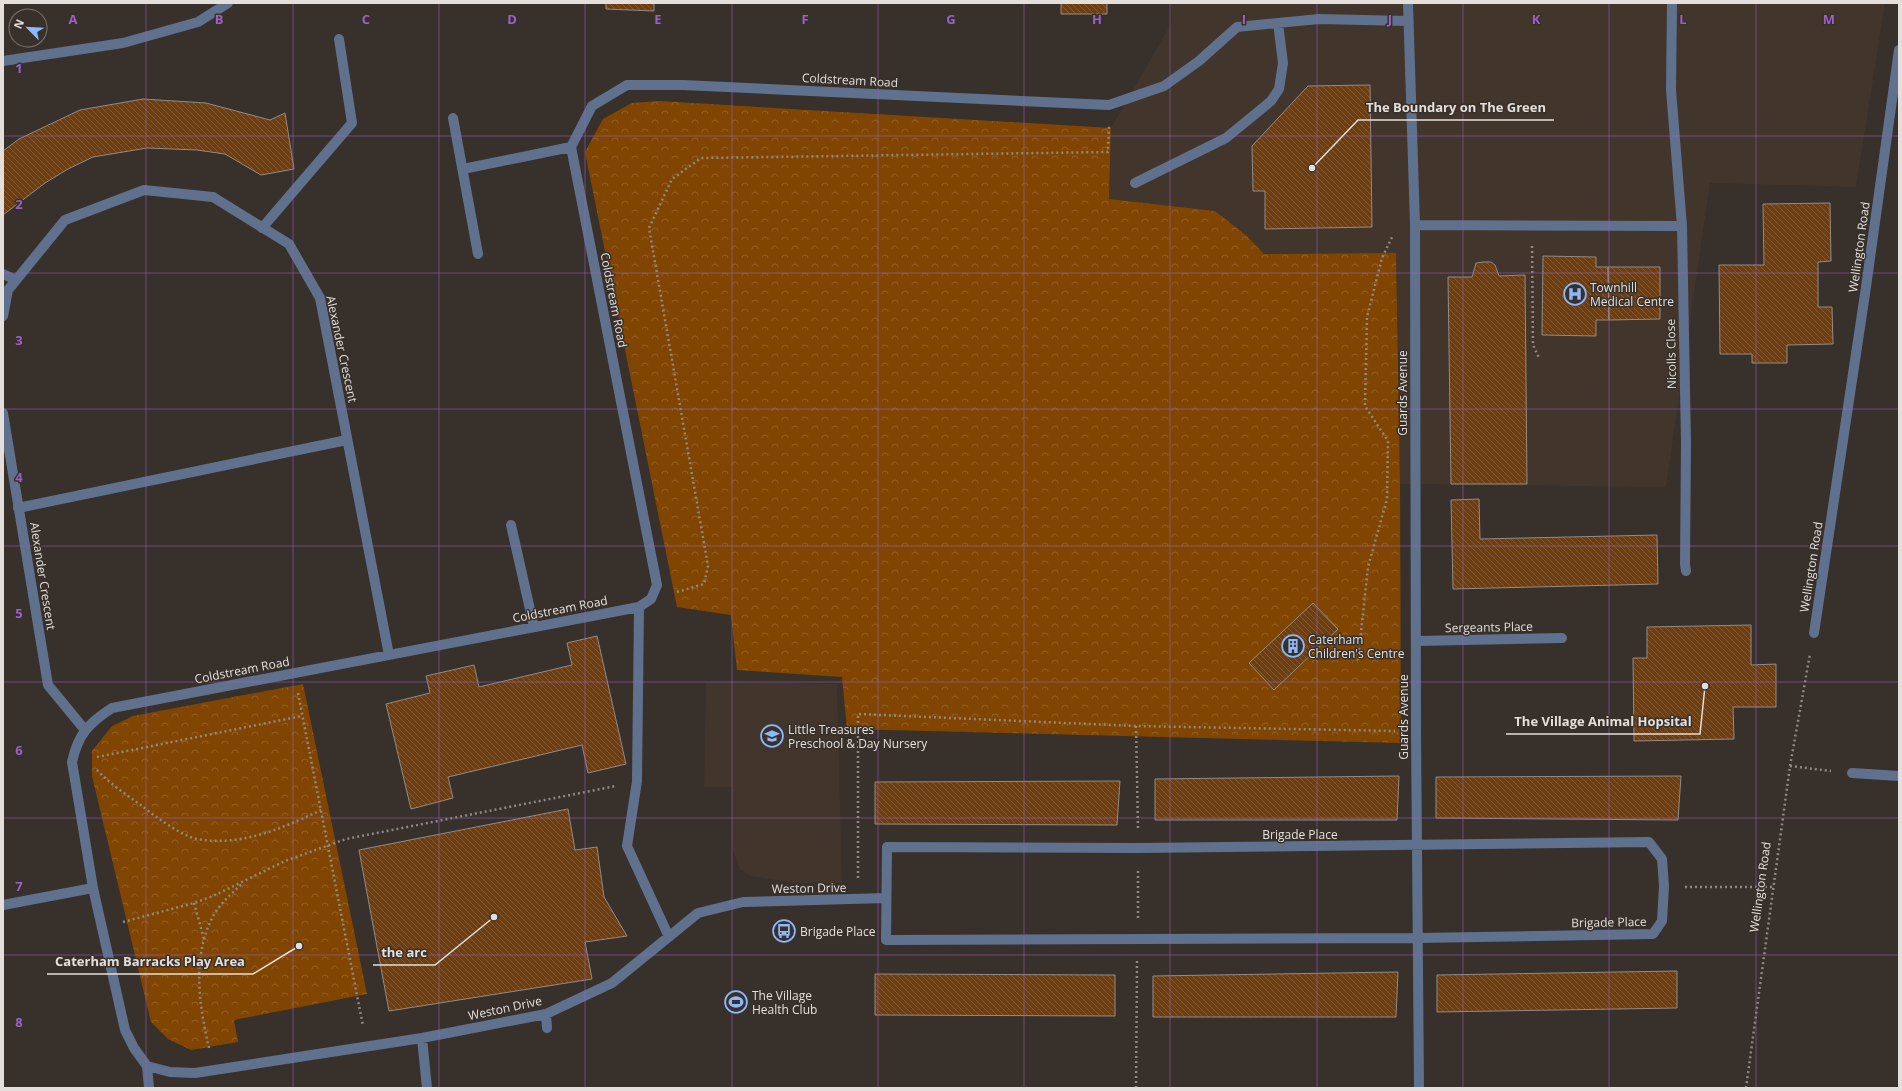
<svg xmlns="http://www.w3.org/2000/svg" width="1902" height="1091" font-family="'Open Sans',sans-serif">
<style>
.built{fill:#42352b}
.park{fill:url(#park-crowns)}
.building{fill:url(#building-back-hatch);stroke:#948b85}
.lines{fill:none;stroke-linecap:round;stroke-linejoin:round}
.path{stroke:#8f8884;stroke-width:2.5;stroke-dasharray:2 3;stroke-linecap:butt}
.minor{stroke:#5f718d;stroke-width:10}
.grid{fill:none;stroke:#9a62c7;stroke-width:1;stroke-opacity:0.55}
.labels{text-anchor:middle;dominant-baseline:central;stroke-width:3;stroke-linejoin:round;paint-order:stroke}
.street-label{font-size:12px;fill:#e4dfdb;stroke:#38302b}
.poi-label{font-size:12px;fill:#e4dfdb;stroke:#38302b;text-anchor:start}
.grid-label{font-size:13px;text-anchor:middle;font-weight:bold;fill:#9a62c7;stroke:#38302b;stroke-width:3;stroke-linejoin:round;paint-order:stroke}
.leader{fill:none;stroke:#e4dfdb;stroke-width:1.5}
.callout-dot{fill:#e4dfdb;stroke:#38302b;stroke-width:1.5}
.callout-label{font-size:13px;text-anchor:middle;font-weight:bold;fill:#e4dfdb;stroke:#38302b;stroke-width:3;stroke-linejoin:round;paint-order:stroke}
</style>
<defs>
<pattern id="park-crowns" width="20" height="18" patternUnits="userSpaceOnUse"><rect width="20" height="18" fill="#814502"/><path d="M2 6a3 3 0 1 1 6 0M12 15a3 3 0 1 1 6 0" fill="none" stroke="#935f26"/></pattern>
<pattern id="building-back-hatch" width="6" height="6" patternUnits="userSpaceOnUse"><rect width="6" height="6" fill="#6d3e11"/><path d="M-1 5l2 2M0 0l6 6M5-1l2 2" fill="none" stroke="#825933"/></pattern>
</defs>
<rect width="100%" height="100%" fill="#38302b"/>
<path class="built" d="M1171 3H1885L1856 187 1710 183 1666 487 1400 484 1396 253 1264 254 1247 236 1215 211 1109 199 1111 128 1172 22Z
M706 681 837 684 842 883H795L751 876 740 870 732 846V787H704Z"/>
<path class="park" d="M659 101 1111 128 1109 199 1215 211 1247 236 1264 254 1396 253 1400 484 1401 743 847 729 842 677 737 670 731 615 677 607 585 152 603 119 632 103Z
M303 684 367 994 234 1020 238 1042 191 1050 168 1039 151 1022 92 776V751L112 726 133 716Z"/>
<path class="building" d="M606 3H654V11L606 9Z
M1061 3H1107V14H1061Z
M1370 85 1372 227 1265 229V191H1253L1252 146 1308 86Z
M143 99 206 103 270 120 285 113 294 169 261 175 225 154 197 150 147 148 93 157 68 169 45 183 3 215V151L19 139 80 110Z
M1830 203 1831 261 1818 262V307H1832L1833 344 1787 345V363H1752V354H1720L1719 265H1764L1763 204Z
M1543 256 1596 257V267H1608L1609 320H1596V336L1542 335Z
M1483 262H1491L1495 265 1499 276 1525 275 1527 484H1451L1448 277H1472L1476 263Z
M1608 267H1660V319L1609 320Z
M1479 499 1480 539 1657 535 1658 584 1453 589 1451 500Z
M1313 603 1338 629 1274 690 1249 663Z
M1751 625V665L1776 664V707H1733L1734 739 1634 741 1633 658H1647V627Z
M597 636 626 764 588 773 582 745 448 777 453 798 411 809 386 704 430 693 426 676 474 665 479 687 572 665 567 643Z
M1399 776 1397 820H1155V779Z
M1681 776 1678 820 1436 818V777Z
M1120 781 1117 825 875 824V782Z
M568 809 575 850 597 847 604 897 627 936 585 942 592 979 389 1011 359 850Z
M1677 971V1008L1437 1012V975Z
M1398 972 1396 1017H1153V976Z
M875 974 1115 975V1016L875 1015Z"/>
<g class="lines">
<path class="path" d="M1532 246 1533 345 1539 358
M677 592 704 584 708 566 649 228 672 179 701 158 1108 152 1109 126
M1358 660 1368 567 1387 499 1388 441 1365 406 1367 317 1382 258 1392 237
M298 693 363 1026
M1136 726 1138 828
M97 757 302 716
M1790 766 1831 771
M97 770C110 784 127 795 142 806 156 817 180 835 197 839 241 847 283 828 321 810
M858 878V714L1136 726 1395 731
M1685 887H1773
M194 903 204 939
M1138 918V869
M123 922 194 903 213 896 285 861 346 839 616 786
M209 1048C199 1005 191 954 215 913 222 902 232 893 242 884
M1136 1088 1137 961
M1746 1088 1790 766 1810 654"/>
<path class="minor" d="M1408 3 1415 225 1416 732 1419 1088
M1672 3 1671 90 1682 226 1686 443 1685 564 1686 571
M3 61 123 43 198 22 228 3
M453 118 478 254
M463 169 571 147
M1135 183 1226 138 1271 101 1279 89 1283 63 1278 23
M1415 225 1682 226
M262 228 352 123 339 39
M3 274 16 280
M3 316 8 290 65 220 144 190 213 197 289 244 320 298 389 655
M3 413 48 685 85 730
M18 508 347 440
M511 525 534 627
M639 607 637 781 627 846 669 937
M1814 633 1865 294 1899 50
M1416 641 1562 638
M1852 773 1899 776
M1649 842 1662 859 1664 886 1662 921 1653 934 1418 938 886 940 887 847 1138 848Z
M3 905 93 888
M546 1014 547 1028
M422 1038 427 1088
M147 1066 170 1072 195 1073 422 1038 546 1014 612 983 698 913 743 902 886 898
M149 1088 147 1066 134 1048 125 1030 93 888 72 762C78 734 89 723 112 708L639 607 651 599 657 585 571 147 592 106 627 85H683L1109 105 1164 86 1199 61 1237 27 1319 19 1408 21"/>
</g>
<path class="grid" d="M146 3V1088M293 3V1088M439 3V1088M585 3V1088M732 3V1088M878 3V1088M1024 3V1088M1170 3V1088M1317 3V1088M1463 3V1088M1609 3V1088M1756 3V1088M3 136H1899M3 273H1899M3 409H1899M3 546H1899M3 682H1899M3 818H1899M3 955H1899"/>
<defs>
<g id="hospital-ring" transform="scale(1.15)"><circle r="9.5" fill="#38302b" stroke="#8db9fc" stroke-width="1.5"/><path d="M-5-5h3v3.5h4V-5h3V5h-3V1.5h-4V5h-3Z" fill="#8db9fc"/></g>
<g id="building-ring" transform="scale(1.15)"><circle r="9.5" fill="#38302b" stroke="#8db9fc" stroke-width="1.5"/><path d="M-4-6H4V6H1V3H-1V6H-4ZM-2.5-4.3h1.7v1.8h-1.7ZM.8-4.3h1.7v1.8H.8ZM-2.5-1h1.7V.8h-1.7ZM.8-1h1.7V.8H.8Z" fill="#8db9fc"/></g>
<g id="school-ring" transform="scale(1.15)"><circle r="9.5" fill="#38302b" stroke="#8db9fc" stroke-width="1.5"/><path d="M0-5L7-2L0 1L-7-2ZM-4 1L0 2.5L4 1V4Q0 6-4 4Z" fill="#8db9fc"/></g>
<g id="bus-ring" transform="scale(1.15)"><circle r="9.5" fill="#38302b" stroke="#8db9fc" stroke-width="1.5"/><path d="M-5-6H5V4H4V6H2V4H-2V6H-4V4H-5ZM-3.5-4V0h7V-4ZM-3.5 1.2v1.5H-2V1.2ZM2 1.2v1.5H3.5V1.2Z" fill="#8db9fc"/></g>
<g id="stadium-ring" transform="scale(1.15)"><circle r="9.5" fill="#38302b" stroke="#8db9fc" stroke-width="1.5"/><path d="M0-5a6.5 5 0 1 0 0 10a6.5 5 0 1 0 0-10ZM-3.5-1.8h7v3.6h-7Z" fill="#8db9fc"/></g>
</defs>
<g fill-rule="evenodd">
<use href="#hospital-ring" x="1575" y="294"/>
<use href="#building-ring" x="1293" y="646"/>
<use href="#school-ring" x="772" y="736"/>
<use href="#bus-ring" x="784" y="931"/>
<use href="#stadium-ring" x="736" y="1002"/>
</g>
<g class="labels">
<g class="street-label">
<text transform="translate(850 80) rotate(3)">Coldstream Road</text>
<text transform="translate(1859 247) rotate(-82)">Wellington Road</text>
<text transform="translate(614 300) rotate(79)">Coldstream Road</text>
<text transform="translate(342 349) rotate(78)">Alexander Crescent</text>
<text transform="translate(1671 354) rotate(-91)">Nicolls Close</text>
<text transform="translate(1402 393) rotate(-90)">Guards Avenue</text>
<text transform="translate(1811 567) rotate(-81)">Wellington Road</text>
<text transform="translate(43 576) rotate(81)">Alexander Crescent</text>
<text transform="translate(560 609) rotate(-11)">Coldstream Road</text>
<text transform="translate(1489 627) rotate(-1)">Sergeants Place</text>
<text transform="translate(242 670) rotate(-11)">Coldstream Road</text>
<text transform="translate(1403 717) rotate(-90)">Guards Avenue</text>
<text x="1300" y="834">Brigade Place</text>
<text transform="translate(1760 887) rotate(-82)">Wellington Road</text>
<text transform="translate(809 888) rotate(-1)">Weston Drive</text>
<text transform="translate(1609 922) rotate(-1)">Brigade Place</text>
<text transform="translate(505 1008) rotate(-12)">Weston Drive</text>
</g>
<g class="poi-label">
<text x="1590" y="287">Townhill<tspan x="1590" dy="14">Medical Centre</tspan></text>
<text x="1308" y="639">Caterham<tspan x="1308" dy="14">Children's Centre</tspan></text>
<text x="788" y="729">Little Treasures<tspan x="788" dy="14">Preschool &amp; Day Nursery</tspan></text>
<text x="800" y="931">Brigade Place</text>
<text x="752" y="995">The Village<tspan x="752" dy="14">Health Club</tspan></text>
</g>
</g>
<g class="grid-label">
<text x="73" y="24">A</text>
<text x="219" y="24">B</text>
<text x="366" y="24">C</text>
<text x="512" y="24">D</text>
<text x="658" y="24">E</text>
<text x="805" y="24">F</text>
<text x="951" y="24">G</text>
<text x="1097" y="24">H</text>
<text x="1244" y="24">I</text>
<text x="1390" y="24">J</text>
<text x="1536" y="24">K</text>
<text x="1683" y="24">L</text>
<text x="1829" y="24">M</text>
<text x="19" y="73">1</text>
<text x="19" y="209">2</text>
<text x="19" y="345">3</text>
<text x="19" y="482">4</text>
<text x="19" y="618">5</text>
<text x="19" y="755">6</text>
<text x="19" y="891">7</text>
<text x="19" y="1027">8</text>
</g>
<path class="leader" d="M1312 168L1358 120H1554M1705 686L1700 734H1506M494 917L435 965H373M299 946L253 974H47"/>
<g class="callout-dot">
<circle cx="1312" cy="168" r="4"/>
<circle cx="1705" cy="686" r="4"/>
<circle cx="494" cy="917" r="4"/>
<circle cx="299" cy="946" r="4"/>
</g>
<g class="callout-label">
<text x="1456" y="112">The Boundary on The Green</text>
<text x="1603" y="726">The Village Animal Hopsital</text>
<text x="404" y="957">the arc</text>
<text x="150" y="966">Caterham Barracks Play Area</text>
</g>
<rect width="1902" height="1091" fill="none" stroke="#e4dfdb" stroke-width="8"/>
<g transform="translate(28 28) rotate(294)"><circle r="19" fill="#38302b" stroke="#7d7671"/>
<path d="M0-3L7 15L0 10L-7 15Z" fill="#8db9fc"/>
<text y="-6" font-size="11" font-weight="bold" text-anchor="middle" fill="#e4dfdb">N</text>
</g>
</svg>
